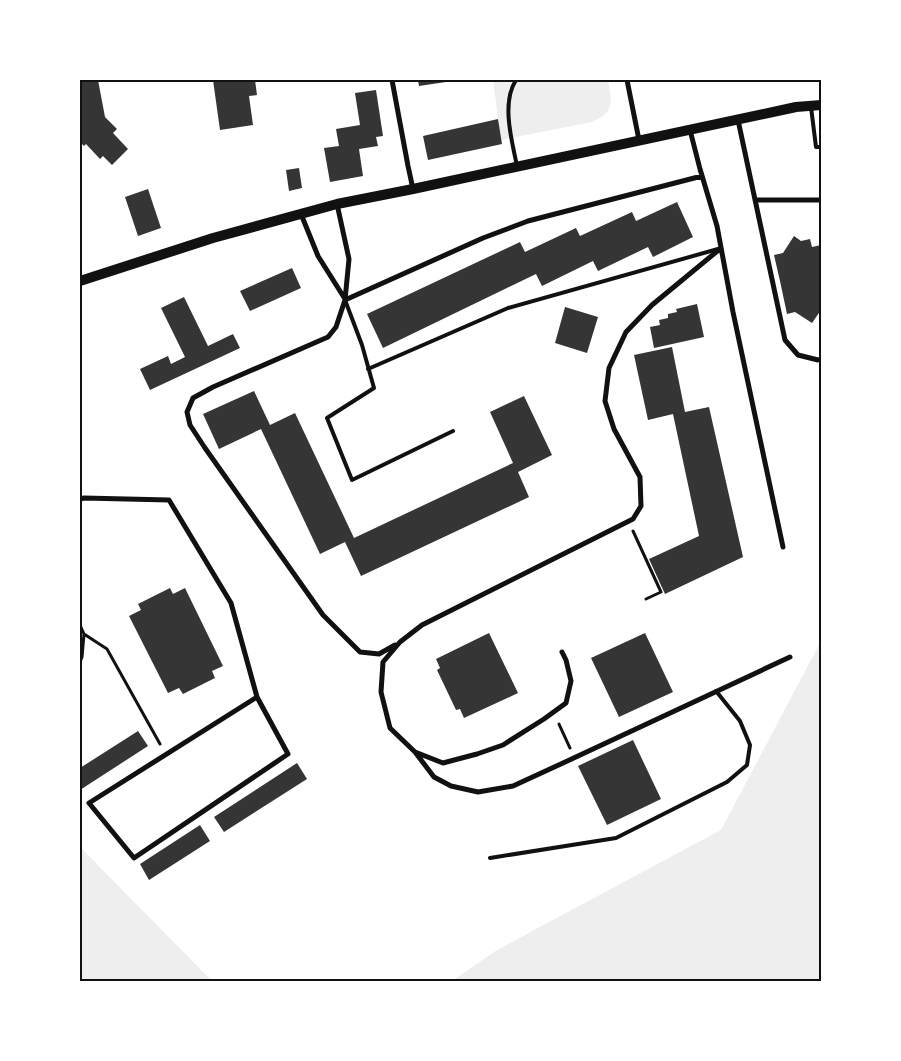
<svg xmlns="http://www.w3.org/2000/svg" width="901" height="1061" font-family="'Source Serif 4',serif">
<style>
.green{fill:#eee}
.building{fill:#353535}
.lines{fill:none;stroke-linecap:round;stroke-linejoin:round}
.path{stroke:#111;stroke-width:3}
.service{stroke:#111;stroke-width:4}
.minor{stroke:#111;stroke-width:5}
.secondary{stroke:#111;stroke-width:10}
.neatline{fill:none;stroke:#111;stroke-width:2}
</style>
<rect width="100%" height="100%" fill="#fff"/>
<path class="green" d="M493 80H608C612 102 615 112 592 122L501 140Z
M821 641V981H452L497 950 721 830Z
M80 847 212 981H80Z"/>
<path class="building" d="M80 80H98L105 117 117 129 113 133 128 149 112 165 103 156 100 159 86 144 84 146 80 142Z
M213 80H255L257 95 249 96 253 125 220 130Z
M418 80H446V82L419 86Z
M376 90 383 136 376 137 378 146 359 149 363 176 330 182 324 148 339 146 336 129 360 125 355 93Z
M498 119 502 144 428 160 423 136Z
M299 168 302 188 289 191 286 170Z
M148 189 161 228 138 236 125 197Z
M677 202 693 237 653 257 648 247 598 271 593 261 542 286 536 274 383 348 367 314 520 242 525 252 576 228 580 236 632 212 636 221Z
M794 236 801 241 810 239 812 247 821 245V310L812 323 795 312 787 314 780 281 774 255 783 253Z
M292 268 301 288 250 311 240 291Z
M184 297 208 346 233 334 240 348 150 390 140 369 168 356 171 364 185 357 161 308Z
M697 304 704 337 654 348 650 327 660 325 659 320 668 318V314L677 312 676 309Z
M565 307 598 317 587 353 555 343Z
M672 347 685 412 709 407 743 557 665 594 649 559 699 536 673 414 648 420 634 355Z
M254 391 270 425 295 413 354 538 513 463 490 412 524 396 552 455 518 472 529 497 361 576 345 542 320 554 261 429 219 449 203 414Z
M170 588 173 594 185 588 223 666 212 671 215 678 183 694 179 688 168 693 129 616 141 610 138 604Z
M489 633 518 693 464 718 460 709 456 710 437 670 440 668 436 659Z
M645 633 673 692 619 717 591 658Z
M138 731 148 746 80 790V768Z
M633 740 661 799 607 825 578 766Z
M297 763 307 779 224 832 214 817Z
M200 825 210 841 149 880 140 864Z"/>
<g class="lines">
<path class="path" d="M633 531 661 592 646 599
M80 625 84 634 107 649 160 744
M80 662 82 657 84 634
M559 724 570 748"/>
<path class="service" d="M516 80C501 103 512 141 517 166
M811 107 816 147H821
M345 300 362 345 374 388 327 418 352 480 453 431
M368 369 508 308 718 249
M490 858 616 838 727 782 747 765 750 745 740 721 716 691"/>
<path class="minor" d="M392 80 408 166 413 189
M627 80 639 140
M738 120 785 340 798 355 818 360 821 359
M690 130 700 169 717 226 733 312 783 547
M755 200H821
M337 204 349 259 345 300 336 327 328 337 213 387 193 398 187 412 190 425 205 448 323 615 360 652 379 654 395 645
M301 214 318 256 345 299
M345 300 483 238 528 221 702 176
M80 499 84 498 169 500 231 603 257 697 288 754 134 858 89 803 257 697
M562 652 566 660 571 681 566 703 544 719 503 745 477 754 443 763 415 752 390 728 381 692 383 662 400 642 422 625 633 519 641 506 640 477 614 429 605 401 609 368 626 332 652 305 721 248
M415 752 434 777 451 786 478 792 513 786 563 763 790 657"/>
<path class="secondary" d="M80 281 213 238 337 204 413 189 796 107 821 105"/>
</g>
<rect width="901" height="1061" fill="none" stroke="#ffffff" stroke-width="162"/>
<rect x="81" y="81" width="739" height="899" class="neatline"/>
</svg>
